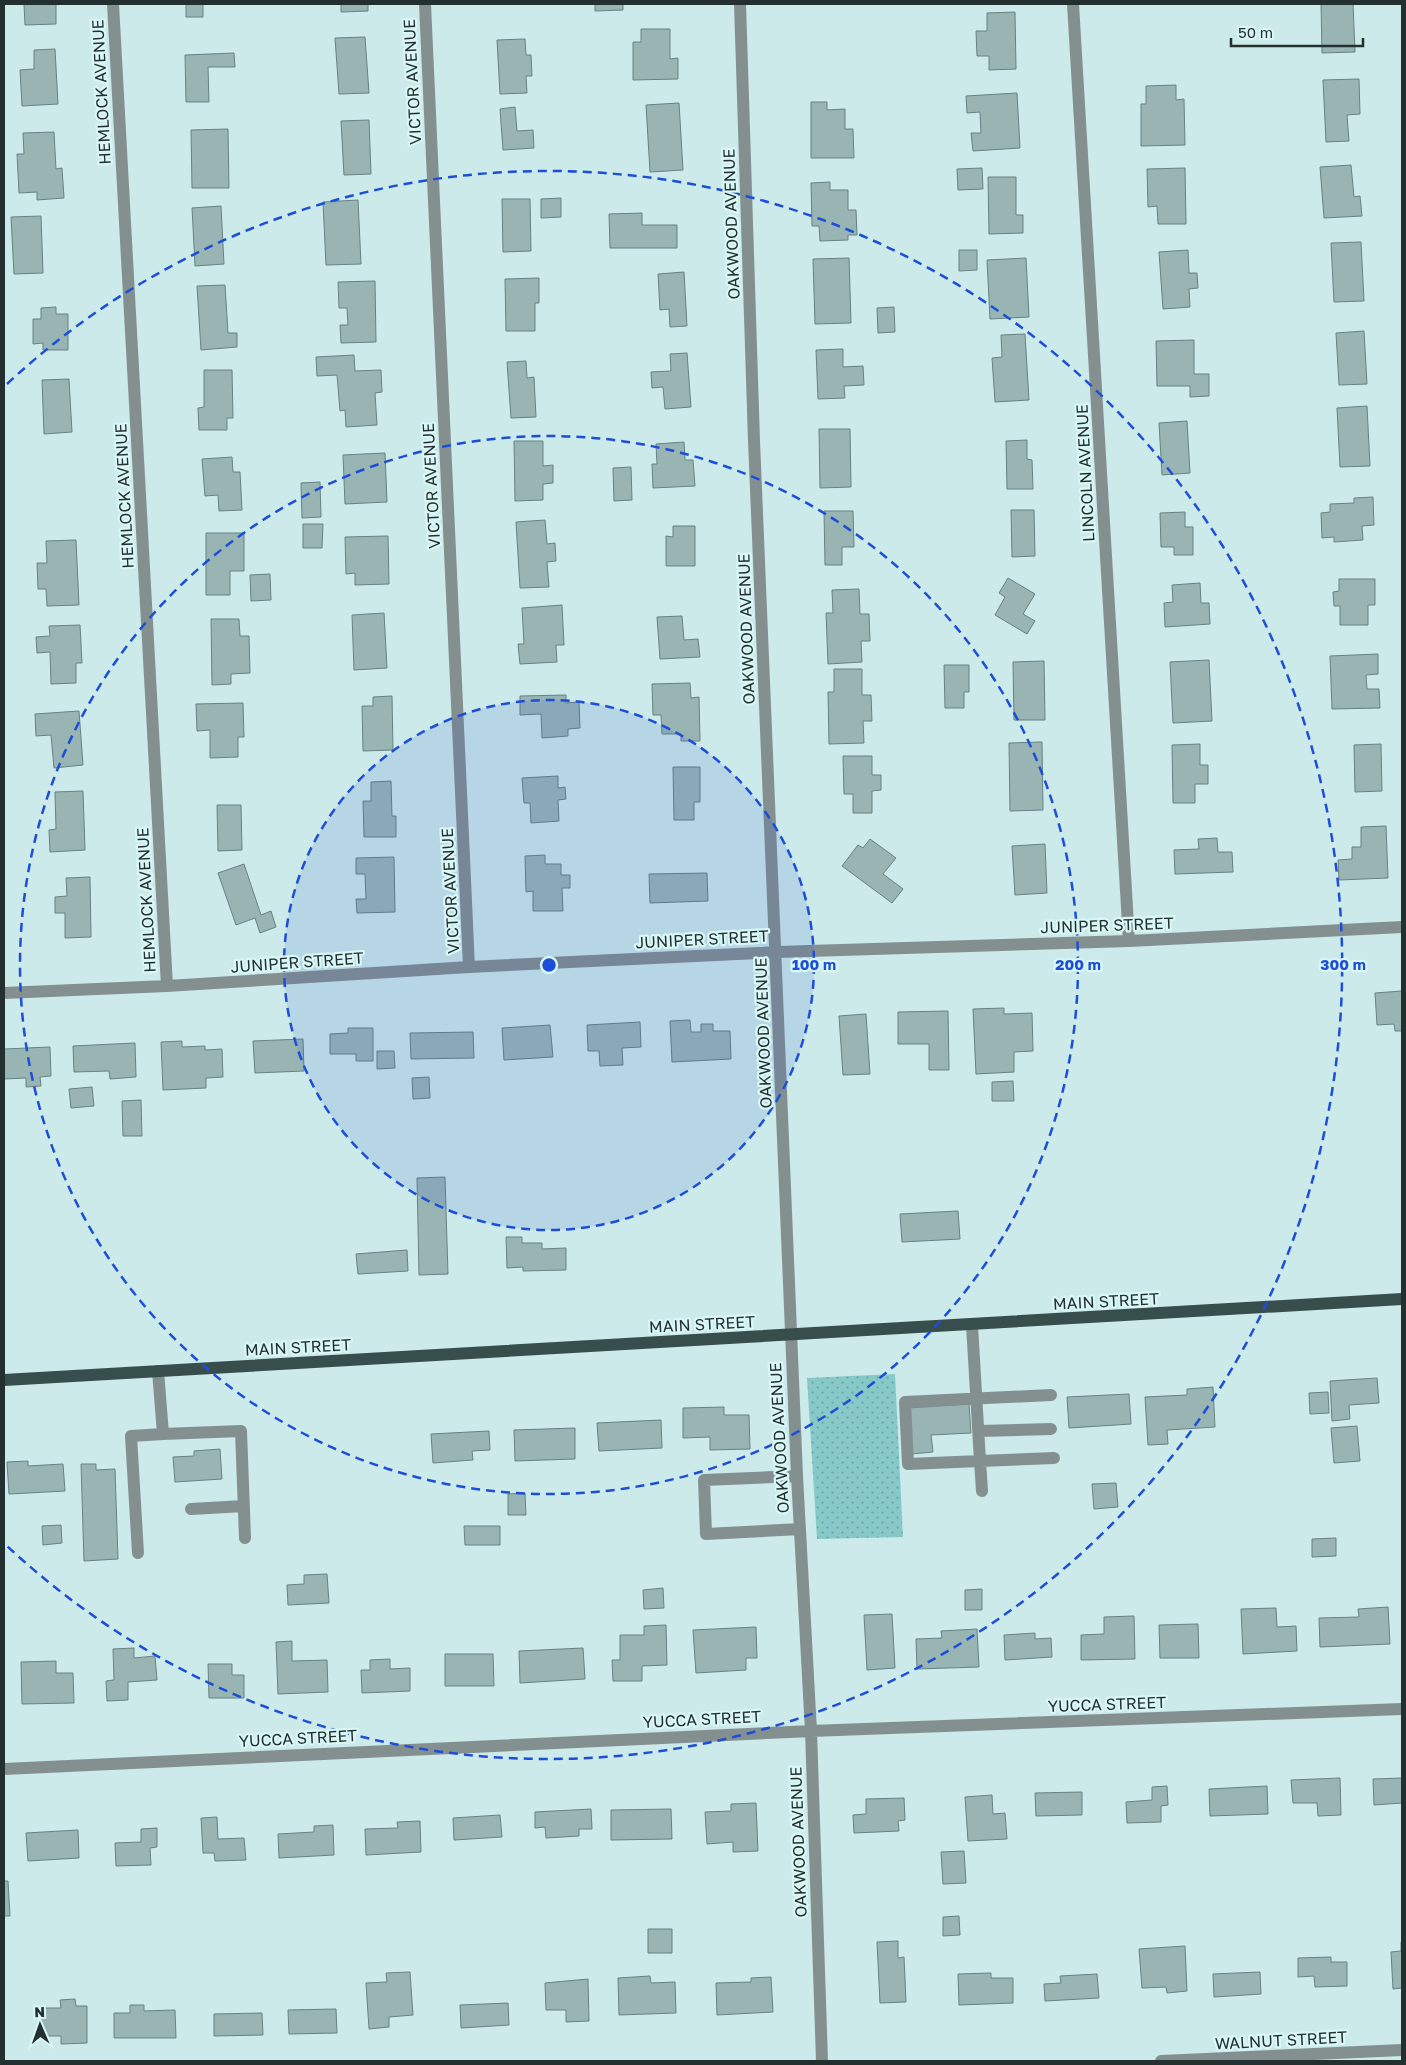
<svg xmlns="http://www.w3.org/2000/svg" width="1406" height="2065" font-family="'Golos Text',sans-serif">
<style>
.grass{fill:url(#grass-dots)}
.building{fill:#98b5b4;stroke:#668282}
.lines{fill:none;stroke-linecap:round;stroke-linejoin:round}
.minor{stroke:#849090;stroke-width:12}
.major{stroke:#384e4d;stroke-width:12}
.ring{fill:none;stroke:#1d4ed8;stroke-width:2.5;stroke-dasharray:9 6}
.labels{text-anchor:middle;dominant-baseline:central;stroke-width:4.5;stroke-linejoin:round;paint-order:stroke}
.street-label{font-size:16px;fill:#24302f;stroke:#d8f7f6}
.centre{fill:#1d4ed8;stroke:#d8f7f6;stroke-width:2.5}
.ring-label{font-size:15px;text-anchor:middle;font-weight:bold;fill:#1d4ed8;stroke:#d8f7f6;stroke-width:4.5;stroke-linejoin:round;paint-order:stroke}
</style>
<defs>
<pattern id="grass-dots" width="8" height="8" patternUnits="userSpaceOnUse" patternTransform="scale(1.25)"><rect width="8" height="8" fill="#87c9c8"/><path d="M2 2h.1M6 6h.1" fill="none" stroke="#6ea4a3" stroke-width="1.8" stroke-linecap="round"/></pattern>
</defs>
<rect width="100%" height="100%" fill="#cbeae9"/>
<path class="grass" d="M895 1374 903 1537 817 1539 807 1378Z"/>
<path class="building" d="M24 4H56V24L25 25Z
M186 4H203V17H186Z
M341 4H368V11L341 12Z
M595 4H623V10L595 11Z
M1321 4H1353L1355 52 1322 53Z
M1015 12 1016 69 989 70V56H977L976 31H987V13Z
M641 29H670V59L678 58V79L633 80V42H641Z
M365 37 369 93 339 94 335 38Z
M525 39 526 55H531L532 76H526L527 93 500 94 497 40Z
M55 49 58 104 22 106 20 70 34 69V50Z
M234 53 235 67H208L209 102H186L185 55Z
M1359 79 1360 114 1347 115 1349 141 1326 142 1323 80Z
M1176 85V100L1184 99 1185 145 1141 146V104H1146V86Z
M1017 93 1020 148 973 151 971 133H981L980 112 967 113 966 96Z
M811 102H827V110L845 109V129H853L854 158H811Z
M679 103 683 170 650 172 646 105Z
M515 107 517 131 533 130 534 148 503 150 500 109Z
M369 120 371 174 344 175 341 121Z
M228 129 229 188H192L191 130Z
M54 132 56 169 62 168 64 198 37 200V192L19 193 17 154H24L23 133Z
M1351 165 1354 197 1360 196 1362 216 1324 218 1320 167Z
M982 168 983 189 958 190 957 169Z
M1185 168 1186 224H1158L1157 206 1148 207 1147 169Z
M988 177H1016V215H1023V233L989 234Z
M830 182V190H848V210H856L857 235H848V240L820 241 819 226H812L811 183Z
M561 198V217L541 218V199Z
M502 199H530L531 251 503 252Z
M358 200 361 264 326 265 323 202Z
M221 206 224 264 195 266 192 208Z
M642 213V225H677V248H610L609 214Z
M41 216 43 273 14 274 11 217Z
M1361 242 1364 301 1334 302 1331 243Z
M959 250H977V270L959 271Z
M1188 250 1189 273H1197L1198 288 1189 289 1190 307 1163 309 1159 252Z
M849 258 851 323 815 324 813 259Z
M1026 258 1029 317 990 319 987 260Z
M684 272 687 326 670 327 669 309 660 310 658 274Z
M539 278V303H535V331H506L505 279Z
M375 281 376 342 341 343 340 325H348L347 308H339L338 282Z
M225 285 228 333H237V347L201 350 197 286Z
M56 307V314H68V350H43V343L33 344V319H41V308Z
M894 307 895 332 878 333 877 308Z
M1364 331 1367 384 1339 385 1336 333Z
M1025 334 1029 400 995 402 992 358 1002 357 1001 335Z
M1194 340V374H1209V396L1190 397V386H1157L1156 341Z
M843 349V367L863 366 864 385 844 386 845 398 818 399 816 350Z
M687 353 691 407 665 409 663 387 652 388 651 372 671 371 670 354Z
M354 355 355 371 381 370 382 392 375 393 377 425 346 427 345 410 340 411 337 375 317 376 316 357Z
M526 361 527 378 534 377 536 417 511 418 507 362Z
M204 370H232L233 418H227V430H199L198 408 204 407Z
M69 379 72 432 44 434 42 380Z
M1367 406 1370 466 1340 467 1337 408Z
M1187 421 1190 473 1162 475 1159 423Z
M819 429H850L851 487 820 488Z
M1027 440V459L1032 460 1033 489H1007L1006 441Z
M514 441H543V466L553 465V483L543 484V500L515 501Z
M684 442 685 460H693L695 486 653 488 652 464H657L656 444Z
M385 453 387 502 345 504 343 455Z
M232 457 233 472H240L242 510 219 511 218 495 205 496 202 459Z
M631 467 632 500 614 501 613 468Z
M320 482 321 517 302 518 301 483Z
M1373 497 1374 525 1362 526 1363 540 1334 542V537L1322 538 1321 513 1330 512V504L1354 503V498Z
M1011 510H1034L1035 556 1012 557Z
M824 511H853L854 547H842V565H825Z
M1185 512V527H1193V555H1174V547H1161L1160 513Z
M545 520 547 544 555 543 556 561 547 562 549 587 520 588 516 522Z
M303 524H323L322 548H303Z
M673 526H695V566H666V536L673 537Z
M206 533H244V571H230V595H206Z
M388 536 389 584 355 585V573L346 574 345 537Z
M76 540 79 605 47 606 46 589H38L37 563H47L46 541Z
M270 574 271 600 251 601 250 575Z
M1008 578 1035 594 1023 614 1035 621 1027 634 995 615 1005 597 999 593Z
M1339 579H1375V605H1368V625H1340V606H1334L1333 592 1339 591Z
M1200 583 1201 603H1209L1210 624 1165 627 1164 603 1173 602 1172 585Z
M859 589 860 614H869L870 641H861L862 662 828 664 826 613H833L832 590Z
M562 605 564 645H556L557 662 520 664 518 644H524L522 608Z
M384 613 387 668 354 670 352 615Z
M682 616 684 640 698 639 700 657 660 659 657 617Z
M211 619H239L240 636H249L250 673 231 674V684L212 685Z
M80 625 82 663H76V683L51 684 50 652 37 653 36 637 50 636 49 626Z
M1378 654V674L1366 675 1367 689H1379L1380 708 1332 709 1330 656Z
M1209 660 1212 721 1173 723 1170 662Z
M1044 661 1045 720H1014L1013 662Z
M944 665H969V692H964V708H945Z
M834 669H862V695H871L872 721H863L864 743 829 744 828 692H834Z
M690 683 691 698 699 697 700 741H681V734H662L661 715H653L652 684Z
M566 695V703L579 702 580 728 568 729V736L542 738 541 714 520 715V696Z
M392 696 393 750 363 751 362 706H373V697Z
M243 703 244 737H238V757L210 758V730L197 731 196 704Z
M79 711 83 765 54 768 51 735 36 736 35 714Z
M1042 742 1043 810 1010 811 1009 743Z
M1200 744V765H1208V784H1195V803H1173L1172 745Z
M1381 744 1382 791 1355 792 1354 745Z
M843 756H872V775H881V790L872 791V813H853V794H844Z
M673 767H700V802H694V820H674Z
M558 776V788L565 787 566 799 558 800 559 821 531 823 530 803H524L522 778Z
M391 781 392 816H396V837H364L363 801H371V782Z
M83 791 85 850 50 852 49 830 56 829 55 792Z
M217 805H241L242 850 218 851Z
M1386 826 1388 878 1339 880 1338 860 1352 859V847H1361V827Z
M1217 838 1218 852H1232L1233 872 1175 874 1174 850 1199 849 1198 839Z
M870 839 896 858 883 874 903 889 892 903 842 866 858 845 863 848Z
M1045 844 1047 893 1015 895 1012 846Z
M545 855V864H561V875H570V888H562L563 911H533V891L526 892 525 856Z
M394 857 395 912 357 913 356 899H366L365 874H356V858Z
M244 864 261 915 271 911 276 927 260 933 255 918 236 925 218 873Z
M707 873 708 901 650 903 649 874Z
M90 877 91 937 65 938V913H55V897L67 896 66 878Z
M1402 991V1031H1395L1394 1024 1377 1025 1375 993Z
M1004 1008V1014L1032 1013 1033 1051 1014 1052V1072L976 1074 973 1009Z
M948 1011 949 1070H929V1044H898V1012Z
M866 1014 870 1074 843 1075 839 1016Z
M690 1020 691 1032H701V1024H713V1031H730L731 1059 672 1062 670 1021Z
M640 1022 641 1047 622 1048 623 1065 600 1066 599 1051H588L587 1025Z
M550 1025 553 1057 504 1060 502 1028Z
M348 1028H373V1061H356V1054H330V1034L348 1033Z
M473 1032 474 1058 411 1059 410 1033Z
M303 1039 304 1071 255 1073 253 1041Z
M182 1041V1047L205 1046V1050L222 1049 223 1077 206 1078V1088L163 1090 161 1042Z
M135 1043 136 1077 110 1079 109 1071 74 1072 73 1046Z
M50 1047 51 1076 40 1077 41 1086 26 1087V1078L4 1079V1049Z
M377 1051H394L395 1068 377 1069Z
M429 1077 430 1098 413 1099 412 1078Z
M1013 1081 1014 1101H992V1082Z
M92 1087 94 1106 71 1108 69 1089Z
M141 1100 142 1136H123L122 1101Z
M445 1177 448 1274 419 1275 417 1178Z
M958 1211 960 1239 902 1242 900 1214Z
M506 1237H522V1243H542V1249L566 1248V1270L523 1271V1267L507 1268Z
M407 1250 408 1271 358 1274 356 1254Z
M1377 1378 1379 1403 1349 1405 1350 1419 1332 1421 1330 1381Z
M1213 1387 1215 1427 1167 1430 1168 1444 1148 1445 1145 1397 1187 1395V1389Z
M1328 1392 1329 1413 1310 1414 1309 1393Z
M1129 1394 1131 1424 1069 1428 1067 1397Z
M969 1404 971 1433 931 1435 933 1452 911 1454 908 1408Z
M724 1407V1415H749L750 1449 710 1450V1437L683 1438V1408Z
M661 1420 662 1448 599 1451 597 1423Z
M1357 1426 1360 1461 1334 1463 1331 1428Z
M575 1428V1459L515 1461 514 1430Z
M489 1431 490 1450 472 1451 473 1460 433 1463 431 1434Z
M220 1449 222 1479 175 1482 173 1457 194 1456V1451Z
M28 1461V1466L63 1464 65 1491 9 1494 7 1462Z
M81 1464H96V1470L115 1469 118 1559 84 1561Z
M1116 1483 1118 1507 1094 1509 1092 1484Z
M525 1493 526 1515H508V1494Z
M61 1525 62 1543 43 1545 42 1526Z
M464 1526H500V1545H465Z
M1336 1538V1556L1312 1557V1539Z
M327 1574 329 1603 288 1605 287 1585 304 1584V1575Z
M663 1588 664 1608 644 1609 643 1590Z
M982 1589V1610H965V1590Z
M1388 1607 1390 1644 1320 1647 1319 1618 1359 1617 1358 1609Z
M1276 1608 1277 1627 1296 1626 1297 1651 1243 1654 1241 1609Z
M892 1614 895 1668 867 1670 864 1615Z
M1134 1616 1135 1659 1081 1660V1635L1104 1634V1617Z
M1198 1624 1199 1658H1160L1159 1625Z
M666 1625 667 1665 642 1666V1681H613L612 1660H620V1635H644V1626Z
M756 1627 757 1658H746V1670L696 1673 693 1630Z
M977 1629 979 1667 917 1669 916 1639 942 1638 941 1631Z
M1035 1633V1639L1051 1638 1052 1657 1005 1660 1004 1635Z
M292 1641V1661L327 1660 328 1692 278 1694 276 1642Z
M134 1648V1658L155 1656 157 1680 128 1682V1700L107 1701 106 1681 114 1680 113 1649Z
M583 1648 585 1679 520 1683 519 1651Z
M445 1654H493L494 1686H445Z
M390 1659V1669L410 1668V1691L362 1693 361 1670H370V1660Z
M56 1661V1673H73L74 1703 22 1704 21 1662Z
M208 1664H232V1675H244V1698H209Z
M1340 1778 1341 1815 1318 1816 1317 1803H1293L1291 1780Z
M1402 1778V1803L1374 1805 1373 1779Z
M1167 1786 1168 1805 1161 1806V1822L1127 1823 1126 1802 1152 1800V1787Z
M1267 1786 1268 1814 1210 1816 1209 1789Z
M1082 1792V1815L1036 1816 1035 1793Z
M992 1795 993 1814 1005 1813 1007 1839 968 1841 965 1797Z
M904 1798 905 1820 898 1821 899 1831 854 1833 853 1815 866 1814V1799Z
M756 1803 758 1851 733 1852V1842L707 1844 705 1812 731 1811V1804Z
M591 1809 592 1829H579V1836L546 1838 545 1827 535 1828V1812Z
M671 1809 672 1839 611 1840V1810Z
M500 1815 502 1837 454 1840 453 1818Z
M217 1817 218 1839 244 1838 246 1860 215 1861 214 1853H203L201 1818Z
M420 1821 421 1852 366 1855 365 1829 398 1828 397 1822Z
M333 1825 334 1855 279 1858 278 1834 314 1832V1826Z
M157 1828V1847L150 1848 151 1865 116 1866 115 1843 141 1842V1829Z
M78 1830 79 1858 28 1861 26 1833Z
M964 1851 966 1883 943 1884 941 1852Z
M4 1881H8L10 1916H4Z
M959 1916 960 1935 943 1936V1917Z
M648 1929H672V1953H648Z
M898 1941V1958L904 1957 906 2002 880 2003 877 1942Z
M1401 1942H1402V1988L1393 1989 1391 1952 1401 1951Z
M1185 1946 1187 1991 1167 1993 1166 1987 1142 1988 1139 1949Z
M1331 1957V1962H1347V1986L1315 1987 1314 1976 1298 1977V1958Z
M410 1972 413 2015 389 2017V2027L369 2029 366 1983 387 1982 386 1973Z
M1260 1972 1261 1994 1214 1997 1213 1974Z
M991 1973V1978H1013V2003L959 2005 958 1974Z
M1097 1974 1099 1998 1045 2001 1044 1984 1061 1983 1060 1976Z
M650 1976 651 1983 675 1982 676 2013 619 2015 618 1978Z
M771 1977 773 2012 717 2015 716 1983 751 1982V1978Z
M588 1979 589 2021 566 2022V2010H546L545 1983Z
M75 1999 76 2006H87V2043L61 2044V2036H41V2008H61L60 2000Z
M508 2003 509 2025 461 2028 460 2005Z
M130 2005H144V2011L175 2010 176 2038H114V2013H130Z
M336 2009 337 2033 289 2034 288 2010Z
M262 2013 263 2035 214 2036V2014Z"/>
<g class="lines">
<path class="minor" d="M113 4 167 986
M425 4 469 967
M740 4 754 441 797 1476 811 1731 822 2061
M1073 4 1129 941
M4 993 167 986 469 967 777 952 1129 941 1402 927
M972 1325 980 1461 1054 1458
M158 1371 163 1434 241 1431 245 1538
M979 1431 1051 1429
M797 1476 704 1480 706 1534 800 1529
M982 1491 980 1461 908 1464 905 1402 1051 1395
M191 1509 244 1506
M138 1553 131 1436 163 1434
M4 1769 811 1731 1402 1709
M1161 2061 1402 2050"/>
<path class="major" d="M4 1380 1402 1299"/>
</g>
<circle cx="549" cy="965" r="265" fill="#1d4ed8" fill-opacity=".12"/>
<g class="ring">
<circle cx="549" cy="965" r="265"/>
<circle cx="549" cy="965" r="529"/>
<path d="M7 384A794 794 0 1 1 7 1546"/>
</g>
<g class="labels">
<g class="street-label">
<text transform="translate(412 82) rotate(-93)">VICTOR AVENUE</text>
<text transform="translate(101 92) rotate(-93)">HEMLOCK AVENUE</text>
<text transform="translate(731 224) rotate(-92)">OAKWOOD AVENUE</text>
<text transform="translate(1085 473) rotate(-93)">LINCOLN AVENUE</text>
<text transform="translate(431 486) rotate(-93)">VICTOR AVENUE</text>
<text transform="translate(124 496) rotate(-93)">HEMLOCK AVENUE</text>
<text transform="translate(746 629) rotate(-92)">OAKWOOD AVENUE</text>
<text transform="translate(450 891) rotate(-93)">VICTOR AVENUE</text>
<text transform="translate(146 900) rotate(-93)">HEMLOCK AVENUE</text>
<text transform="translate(1107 925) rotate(-2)">JUNIPER STREET</text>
<text transform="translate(702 939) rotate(-3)">JUNIPER STREET</text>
<text transform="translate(297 962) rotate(-4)">JUNIPER STREET</text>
<text transform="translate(763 1033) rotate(-92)">OAKWOOD AVENUE</text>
<text transform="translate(1106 1301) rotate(-3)">MAIN STREET</text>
<text transform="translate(702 1324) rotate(-3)">MAIN STREET</text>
<text transform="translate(298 1347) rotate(-3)">MAIN STREET</text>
<text transform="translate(779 1438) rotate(-93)">OAKWOOD AVENUE</text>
<text transform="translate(1107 1704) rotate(-2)">YUCCA STREET</text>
<text transform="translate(702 1719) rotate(-3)">YUCCA STREET</text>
<text transform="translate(298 1738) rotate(-3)">YUCCA STREET</text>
<text transform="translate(798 1842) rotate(-92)">OAKWOOD AVENUE</text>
<text transform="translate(1281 2040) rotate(-3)">WALNUT STREET</text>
</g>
</g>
<circle cx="549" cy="965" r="8" class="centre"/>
<g class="ring-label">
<text x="814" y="970">100 m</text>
<text x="1078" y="970">200 m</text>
<text x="1343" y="970">300 m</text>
</g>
<rect width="1406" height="2065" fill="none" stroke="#24302f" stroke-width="10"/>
<g transform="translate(40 2025) rotate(358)" stroke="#d8f7f6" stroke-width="4" paint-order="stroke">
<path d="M0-4L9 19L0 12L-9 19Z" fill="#24302f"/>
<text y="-8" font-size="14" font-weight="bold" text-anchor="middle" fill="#24302f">N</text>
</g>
<path d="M1231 38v8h132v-8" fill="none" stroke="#24302f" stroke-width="2.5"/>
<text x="1238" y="38" font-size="15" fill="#24302f" stroke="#d8f7f6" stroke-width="4" paint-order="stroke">50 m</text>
</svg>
